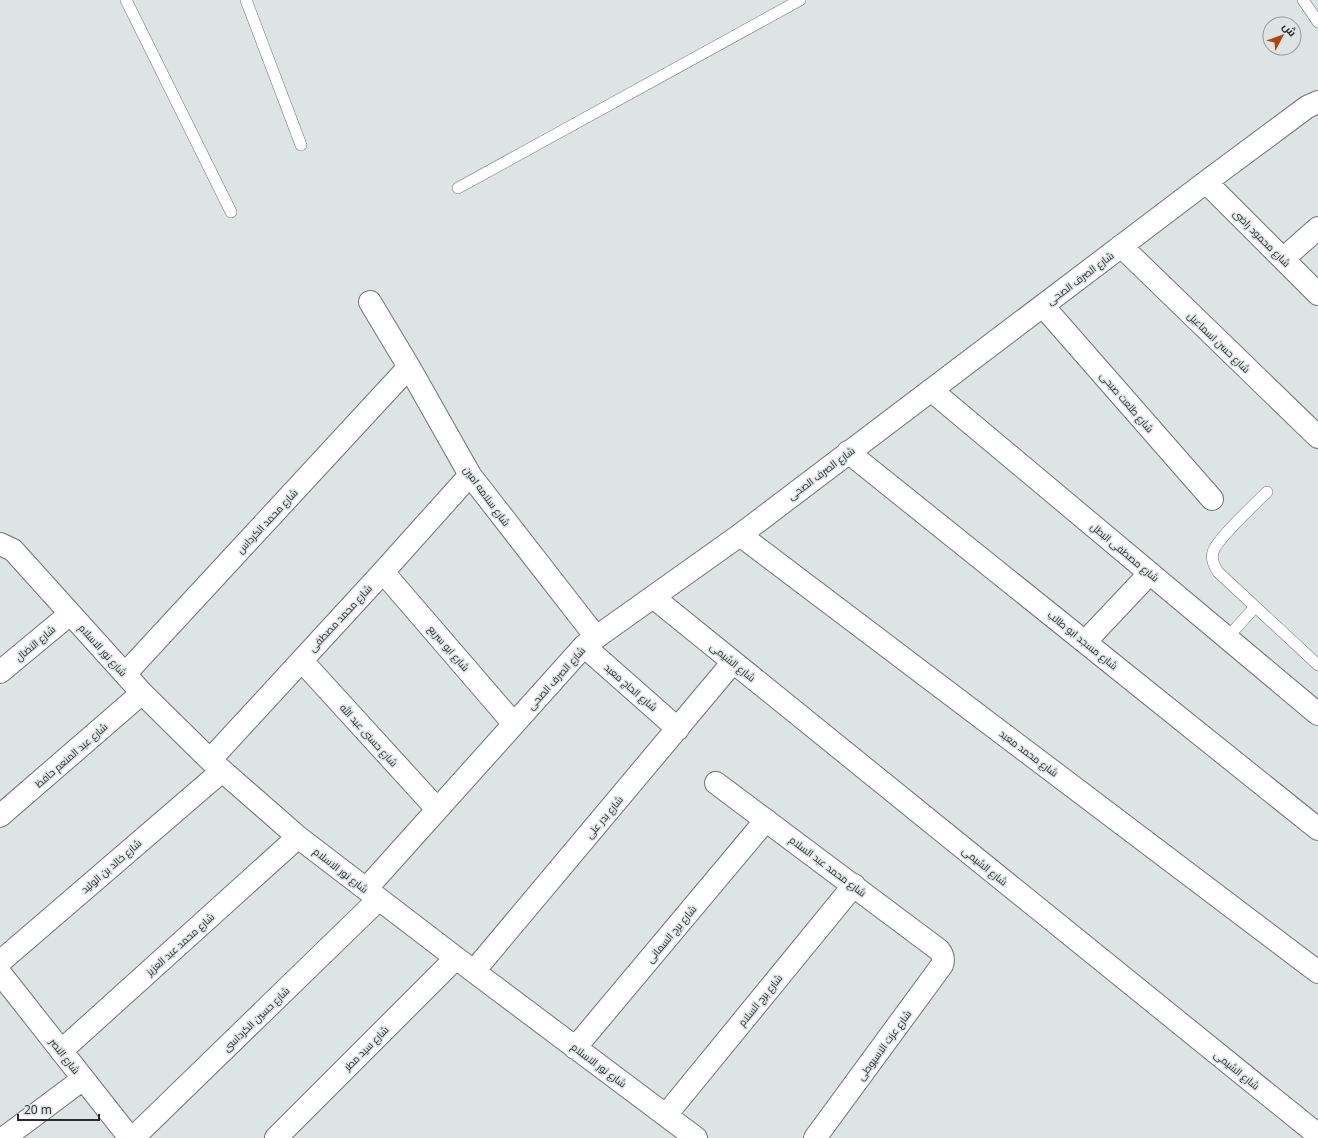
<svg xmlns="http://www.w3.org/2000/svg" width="1318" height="1138" font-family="'Open Sans',Cairo,sans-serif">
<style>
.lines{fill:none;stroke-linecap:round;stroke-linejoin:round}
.service-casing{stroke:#707474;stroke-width:12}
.minor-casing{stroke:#707474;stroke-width:24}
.service{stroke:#fff;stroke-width:11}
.minor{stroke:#fff;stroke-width:22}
.labels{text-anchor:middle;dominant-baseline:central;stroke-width:3;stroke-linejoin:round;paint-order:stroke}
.street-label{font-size:10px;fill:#292b2b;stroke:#dee3e3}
</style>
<rect width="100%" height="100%" fill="#dee3e3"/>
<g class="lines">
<g class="service-casing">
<path id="service" d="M126 0 231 212
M246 0 301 145
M1303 0 1318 22
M458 188 800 0
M1267 492C1256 503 1216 540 1213 552 1211 559 1214 566 1218 572L1318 665
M1227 638 1255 607"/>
</g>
<g class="minor-casing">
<path id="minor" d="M1206 182 1318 294
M1121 246 1318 437
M1283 259 1318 228
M370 302 409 367 470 475 596 637
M1043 306 1212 499
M931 390 1318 714
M848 452 1318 829
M740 535 1318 972
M0 544 13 550 142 693 210 760 298 837 456 958 696 1138
M383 572 514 724
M653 597 1318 1135
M1085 642 1150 573
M584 646 678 729
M302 661 437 809
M0 672 70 614
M125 674 409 367
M210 760 383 572 470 475
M716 783 939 950C943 955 944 959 942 965L815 1138
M0 816 142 693
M366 889 584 646 740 535 1206 182 1307 107 1318 102
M0 962 222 771
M474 971 733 662
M0 973 130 1138
M575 1048 766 820
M61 1051 298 837
M666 1115 854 885
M4 1138 83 1079
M133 1138 379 899
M276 1138 456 958"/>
</g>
<use href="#service" class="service"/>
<use href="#minor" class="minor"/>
</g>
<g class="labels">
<g class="street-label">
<text transform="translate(1262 238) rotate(45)">شارع محمود راضى</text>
<text transform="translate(1080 278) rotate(-37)">شارع الصرف الصحى</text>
<text transform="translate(1219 342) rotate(44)">شارع حسن اسماعيل</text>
<text transform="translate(1127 402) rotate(49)">شارع طلعت صبحى</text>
<text transform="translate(821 473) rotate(-37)">شارع الصرف الصحى</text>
<text transform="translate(487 496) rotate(54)">شارع سلامه امين</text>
<text transform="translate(267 521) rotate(-47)">شارع محمد الكرداس</text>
<text transform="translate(1125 552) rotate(40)">شارع مصطفى البطل</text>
<text transform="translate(340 618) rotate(-47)">شارع محمد مصطفى</text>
<text transform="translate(1083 640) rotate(39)">شارع مسجد ابو طالب</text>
<text transform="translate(35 643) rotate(-40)">شارع النضال</text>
<text transform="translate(449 648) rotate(49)">شارع ابو سريع</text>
<text transform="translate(103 650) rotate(48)">شارع نور الاسلام</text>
<text transform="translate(733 662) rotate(39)">شارع الشيمى</text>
<text transform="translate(556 678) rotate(-48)">شارع الصرف الصحى</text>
<text transform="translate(631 687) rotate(41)">شارع الحاج معبد</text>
<text transform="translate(369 735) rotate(48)">شارع حسنى عبد الله</text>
<text transform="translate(1029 753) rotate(37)">شارع محمد معبد</text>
<text transform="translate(71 755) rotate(-41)">شارع عبد المنعم حافظ</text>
<text transform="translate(604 817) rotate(-50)">شارع بدر على</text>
<text transform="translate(111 866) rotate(-41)">شارع خالد بن الوليد</text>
<text transform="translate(828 866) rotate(37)">شارع محمد عبد السلام</text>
<text transform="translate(985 866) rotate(39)">شارع الشيمى</text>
<text transform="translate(341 870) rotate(38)">شارع نور الاسلام</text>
<text transform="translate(671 934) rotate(-50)">شارع برج السمانى</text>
<text transform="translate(180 944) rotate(-42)">شارع محمد عبد العزيز</text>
<text transform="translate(760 1000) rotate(-51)">شارع برج السلام</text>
<text transform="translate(256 1019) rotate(-44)">شارع حسين الكرداسى</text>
<text transform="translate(884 1045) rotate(-54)">شارع عزت الاسيوطى</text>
<text transform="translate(366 1048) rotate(-45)">شارع سيد مطر</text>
<text transform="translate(65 1056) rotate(52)">شارع النصر</text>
<text transform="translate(599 1065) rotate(37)">شارع نور الاسلام</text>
<text transform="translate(1237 1070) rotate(39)">شارع الشيمى</text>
</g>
</g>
<g transform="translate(1282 36) rotate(49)"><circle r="19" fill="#dee3e3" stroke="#969999"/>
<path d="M0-3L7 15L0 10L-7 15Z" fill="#aa470c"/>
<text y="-6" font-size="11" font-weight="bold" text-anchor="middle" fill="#292b2b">ش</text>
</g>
<path d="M18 1114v6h81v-6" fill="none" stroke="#292b2b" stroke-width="2"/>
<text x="24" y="1114" font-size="12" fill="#292b2b" stroke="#dee3e3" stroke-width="3" paint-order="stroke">20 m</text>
</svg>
